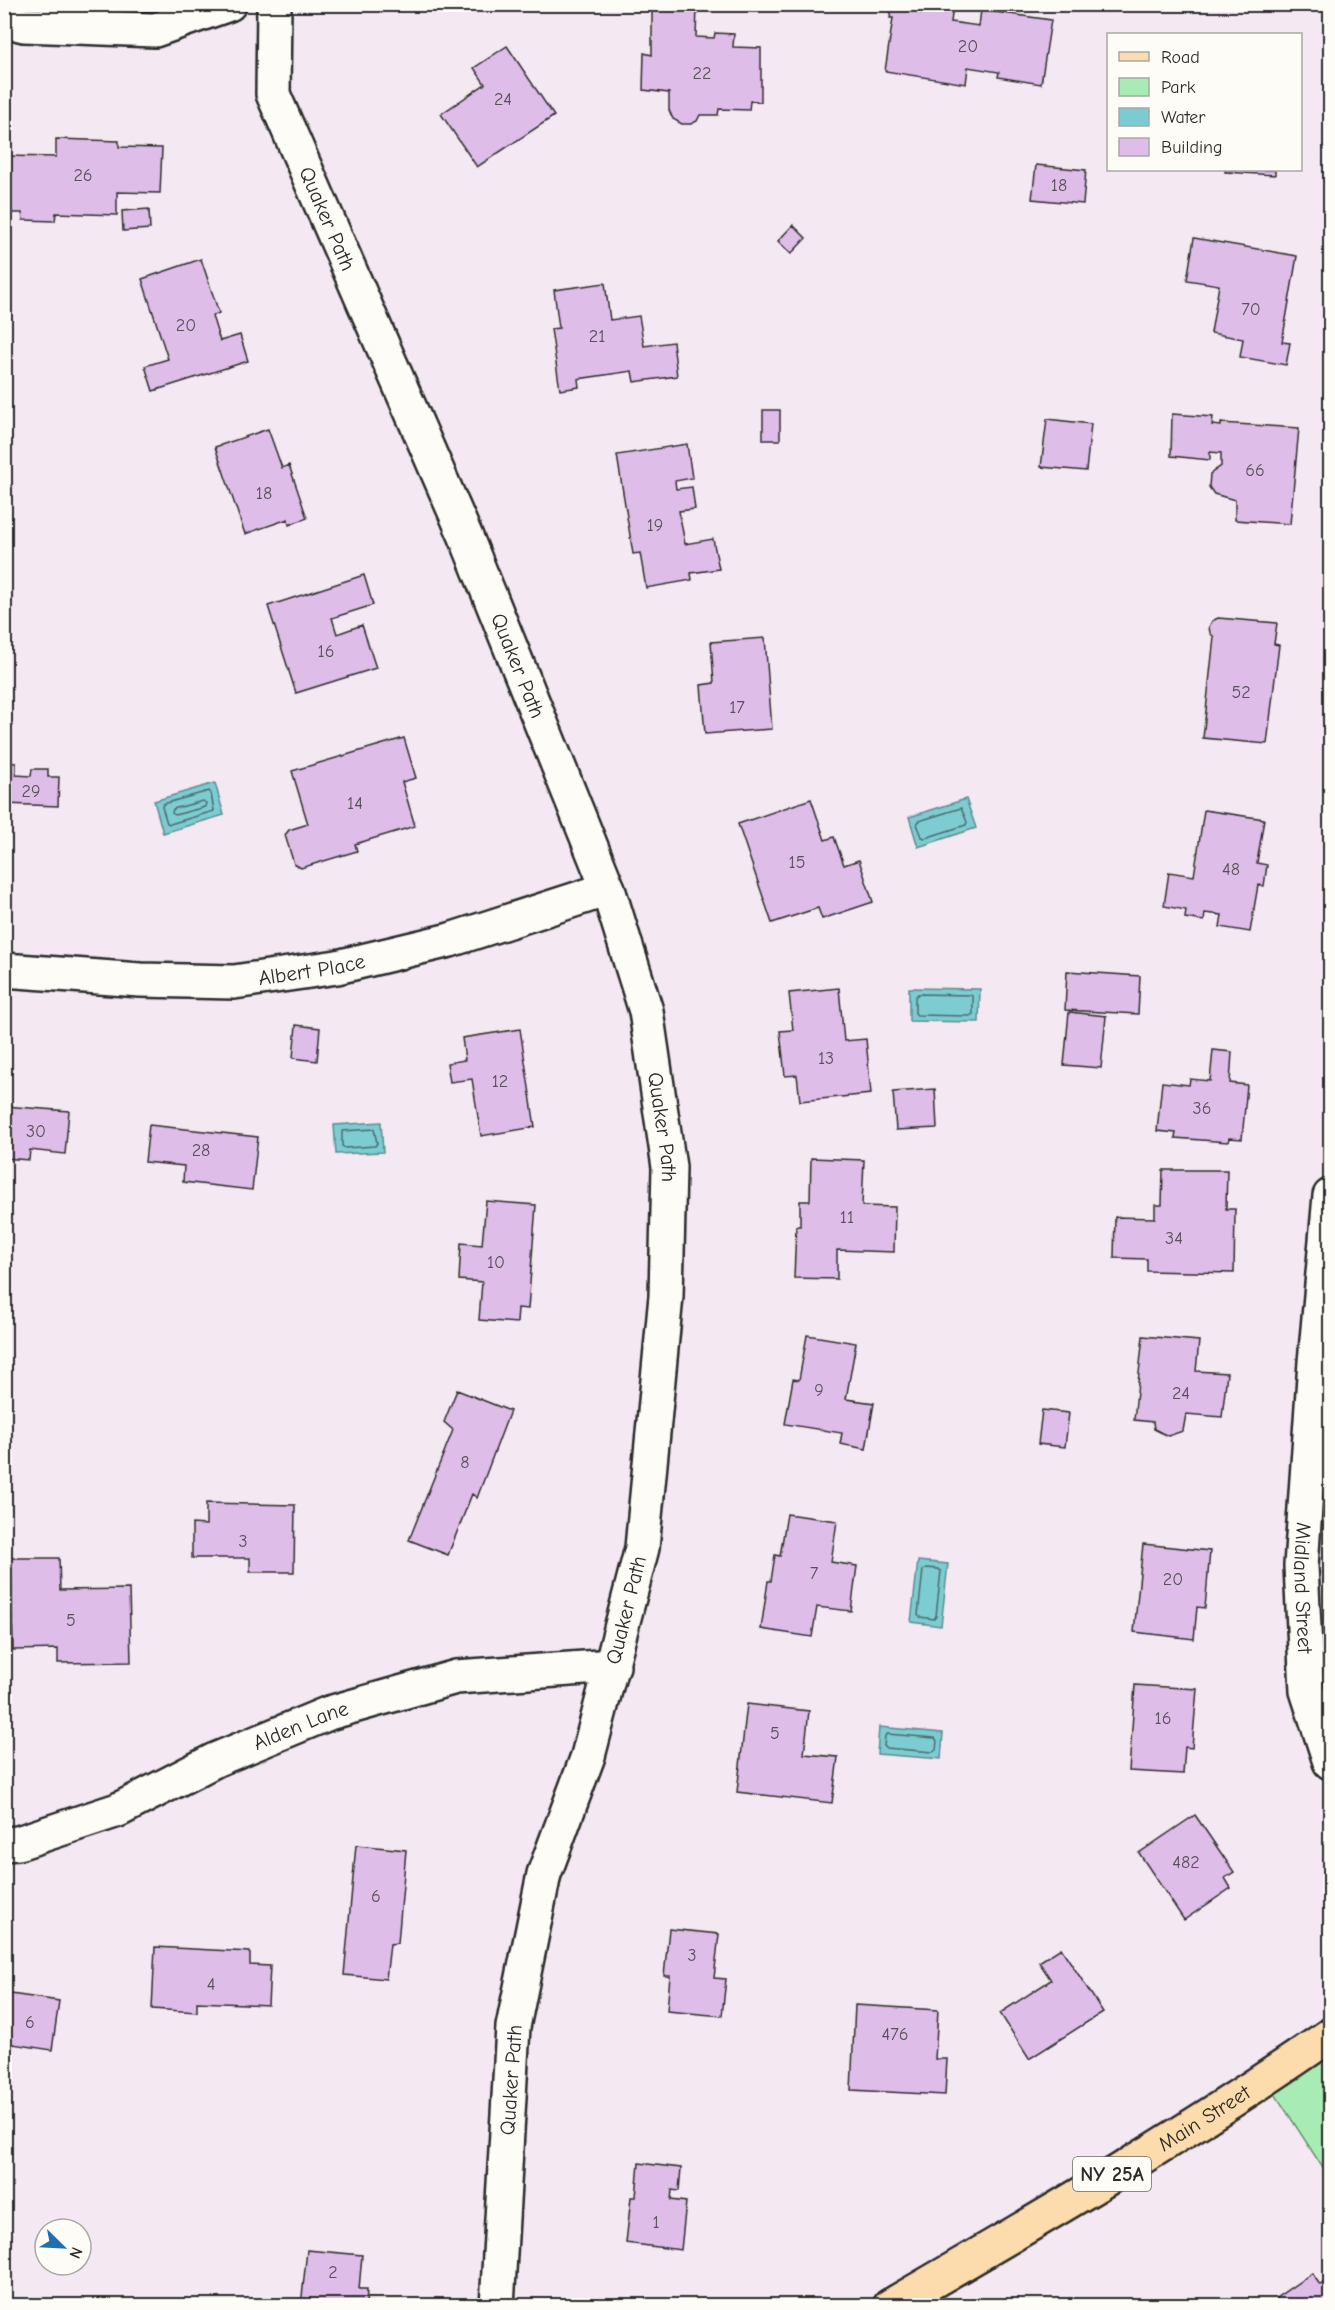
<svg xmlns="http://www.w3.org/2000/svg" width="1335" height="2310" font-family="'Comic Neue',sans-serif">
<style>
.green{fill:#a9ebb5;stroke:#6a8b70;stroke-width:1.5}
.water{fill:#7bccd2;stroke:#5b8c8f;stroke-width:1.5}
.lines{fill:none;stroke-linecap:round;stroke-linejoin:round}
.shore{stroke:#4b6b6e;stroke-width:1.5}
.building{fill:#dfbde9;stroke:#2b2b2b;stroke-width:1.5}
.minor-casing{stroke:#2b2b2b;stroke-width:38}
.tertiary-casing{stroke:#2b2b2b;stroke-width:38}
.primary-casing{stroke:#2b2b2b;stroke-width:38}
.minor{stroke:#fdfcf7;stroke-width:33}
.tertiary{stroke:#fdfcf7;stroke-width:33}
.primary{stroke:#fcdcac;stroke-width:33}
.labels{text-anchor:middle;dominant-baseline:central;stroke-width:6;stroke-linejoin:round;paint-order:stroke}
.number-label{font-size:18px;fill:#58505a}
.shield{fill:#fdfcf7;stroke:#6a6a68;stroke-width:1.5}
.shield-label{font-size:20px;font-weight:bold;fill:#2b2b2b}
.street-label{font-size:21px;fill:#2b2b2b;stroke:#fdfcf7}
</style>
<rect width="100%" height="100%" fill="#f4e9f3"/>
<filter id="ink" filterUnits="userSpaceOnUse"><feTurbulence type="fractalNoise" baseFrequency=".0167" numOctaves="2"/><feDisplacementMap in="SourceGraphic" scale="12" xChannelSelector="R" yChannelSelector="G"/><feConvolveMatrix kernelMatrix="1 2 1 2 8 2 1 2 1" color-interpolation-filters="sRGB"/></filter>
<g filter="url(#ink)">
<path class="green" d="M1330 2026V2179L1266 2080Z"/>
<path class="water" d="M215 783 224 815 163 833 154 801Z
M966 799 976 828 918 847 909 817Z
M909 988 980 989 979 1022 909 1021Z
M381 1122 383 1152 336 1154 334 1125Z
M918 1561 948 1564 941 1626 911 1622Z
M879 1727 943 1733 941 1759 877 1754Z"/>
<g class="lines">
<path class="shore" d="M209 791 211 794 214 811 170 824 167 823 162 807 163 804Z
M203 801 206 803 205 807 175 815 172 813 173 809Z
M961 808 967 822 966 825 925 838 922 837 917 824 919 821Z
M918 994 971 995 973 998V1014L970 1016 917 1015 915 1013V997Z
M374 1129 377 1143 375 1146 345 1148 342 1146V1131Z
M926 1568 938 1569 941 1571 936 1616 934 1619 920 1617 918 1615 923 1570Z
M887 1734 935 1738 937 1741 936 1750 933 1752 886 1748 884 1746 885 1736Z"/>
</g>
<path class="building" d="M892 4 953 6 951 22 979 26 981 10 1051 20 1041 84 998 77 999 72 968 67 966 84 885 71 893 18H890Z
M652 7H697L696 37 714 38 715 33 734 34 733 47 761 48V102L750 101 749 110 719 109 718 115H700L697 121 691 124H682L673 119 669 110V93L643 90 644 53 652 55Z
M507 46 554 116 477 167 441 114 485 84 474 68Z
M56 139 119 141V147L162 148 160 193 117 192V215L56 213 55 221 23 220 22 213H4V156L56 157Z
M1036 165 1086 170 1083 204 1032 199Z
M1225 170H1275V175L1225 172Z
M149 209 150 229 123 231 122 211Z
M793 225 806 238 791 254 778 241Z
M1194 238 1297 256 1282 342 1290 343 1286 365 1240 357 1243 339 1211 333 1219 285 1187 280Z
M201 259 219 313 212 316 220 341 240 335 248 361 153 391 145 366 168 359 142 279Z
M605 283 610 320 639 316 644 346 673 342 677 376 634 382 632 371 578 379 579 387 560 390 551 329 559 328 554 290Z
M763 410H780V440H763Z
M1172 414 1213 417 1212 425 1221 426V423L1299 428 1290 524 1235 520V500L1214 494 1209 487 1210 474 1221 466V453L1210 452V460L1171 456Z
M1047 419 1091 424 1086 471 1041 467Z
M268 429 282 468 289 465 307 518 289 525 288 519 245 534 215 447Z
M687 444 692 478 675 481 676 489 692 487 695 509 679 511 685 544 713 539 719 569 691 573 692 580 646 588 640 553 633 554 617 455Z
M364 575 373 605 332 618 337 634 362 625 376 668 296 693 268 606Z
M1218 618 1277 623 1274 644 1279 645 1267 744 1203 738 1214 637 1210 633 1209 627 1212 621Z
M765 638 772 729 705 734 701 685 714 683 711 642Z
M404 738 416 778 402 782 415 826 355 844 357 851 301 868 294 864 285 835 289 830 308 824 292 771Z
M4 762 16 763V775L31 776 32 769H48V777H59L58 806 4 804Z
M811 799 825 840 834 837 844 865 859 860 873 902 822 919 818 908 772 923 738 824Z
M1204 810 1264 819 1257 863 1267 865 1264 886 1258 885 1250 932 1220 927 1222 915 1205 913 1204 921 1185 918 1186 910 1164 906 1169 872 1194 876Z
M1067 971 1140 976 1138 1014 1065 1010Z
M839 988 844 1041 866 1039 871 1094 800 1101 797 1075 785 1076 780 1031 793 1030 789 993Z
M1069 1012 1106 1016 1101 1068 1064 1065Z
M296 1025 320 1028 317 1061 293 1058Z
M520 1029 535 1127 481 1136 472 1079 450 1082 447 1063 465 1060 462 1038Z
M1213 1050 1232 1052 1230 1083 1247 1085 1242 1139 1229 1138 1228 1142 1175 1138 1176 1133 1157 1131 1162 1082 1189 1085 1190 1079 1210 1081Z
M935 1089 937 1128 896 1130 893 1092Z
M4 1106 69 1111 65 1154 30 1150 29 1160 4 1158Z
M149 1125 258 1137 252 1190 183 1182 184 1166 145 1162Z
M811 1158 864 1160 862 1206 895 1207 894 1252 837 1250V1279L794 1278 796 1226H800V1201H810Z
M1163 1170H1227L1226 1209H1235L1234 1273 1147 1271V1259L1114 1258 1115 1217 1155 1218V1205H1162Z
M486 1201 536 1205 528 1309 518 1308 517 1323 479 1320 482 1282 459 1280 461 1243 482 1245Z
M807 1335 856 1343 846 1399 874 1403 866 1449 840 1444 842 1433 785 1424 793 1379 799 1380Z
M1143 1336 1199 1341 1196 1371 1227 1373 1222 1417 1186 1414 1183 1431 1168 1436 1154 1429 1153 1422 1134 1420Z
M457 1390 510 1411 477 1498 472 1494 448 1555 409 1540 453 1430 444 1422Z
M1042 1410 1069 1413 1065 1447 1038 1444Z
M206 1503 295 1505 294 1572H250V1558H192V1524L206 1525Z
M787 1514 837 1521 831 1562 857 1566 851 1611 817 1607 812 1637 761 1629 768 1581H771L775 1555 780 1556Z
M1143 1544 1210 1551 1205 1608 1197 1607 1194 1639 1134 1632Z
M11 1558H59L60 1590 129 1589 131 1662 58 1663V1649L13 1650Z
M1135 1685 1197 1689 1192 1748 1185 1747 1183 1774 1129 1771Z
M747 1704 809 1711 804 1754 838 1757 832 1803 737 1792Z
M1195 1815 1234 1872 1225 1878 1231 1888 1184 1920 1139 1853Z
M356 1845 406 1850 398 1943 390 1944 386 1979 344 1975Z
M669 1929 719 1934 714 1978 726 1979 722 2016 667 2011 670 1976H664Z
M155 1947 250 1952V1965L270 1966 268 2005 197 2002V2012L152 2009Z
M1061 1948 1103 2012 1029 2059 1000 2013 1051 1980 1039 1962Z
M4 1993 59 2001 52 2050 13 2044 9 2070 4 2069Z
M855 2005 938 2010 935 2059H947L945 2095 851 2090Z
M639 2163 681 2168 679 2191 672 2190 671 2200 686 2202 681 2250 626 2243 631 2197H636Z
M307 2250 362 2255 359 2289H367L366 2306H301Z
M1312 2273 1320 2285 1330 2279V2306H1281L1276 2298Z"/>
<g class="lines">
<g class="minor-casing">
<g id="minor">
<path id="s1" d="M274 4 273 94 466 537 608 889 646 1011 669 1167 666 1296 642 1548 588 1756 544 1874 513 2027 497 2306"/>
<path id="s2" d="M4 970 140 980 234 982 337 967 450 940 608 889"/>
<path id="s3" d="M1330 1196 1315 1362 1301 1566 1307 1691 1330 1762"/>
<path id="s4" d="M4 1844 18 1843 118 1810 215 1760 329 1713 456 1677 613 1666"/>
</g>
</g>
<g class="tertiary-casing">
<path id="tertiary" d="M4 20 24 25 155 30 229 4"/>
</g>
<g class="primary-casing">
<g id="primary">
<path id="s5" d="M890 2306C1039 2220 1189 2133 1330 2035"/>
</g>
</g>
<use href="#minor" class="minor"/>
<use href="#tertiary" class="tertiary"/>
<use href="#primary" class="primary"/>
</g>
</g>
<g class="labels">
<g class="number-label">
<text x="968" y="46">20</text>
<text x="702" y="73">22</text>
<text x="503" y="99">24</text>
<text x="83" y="175">26</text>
<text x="1059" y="185">18</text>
<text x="1251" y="309">70</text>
<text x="186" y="325">20</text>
<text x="597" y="336">21</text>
<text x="1255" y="470">66</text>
<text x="264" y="493">18</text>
<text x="655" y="525">19</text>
<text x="326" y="651">16</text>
<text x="1241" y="692">52</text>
<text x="737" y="707">17</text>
<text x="31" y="791">29</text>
<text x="355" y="803">14</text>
<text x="797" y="862">15</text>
<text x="1231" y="869">48</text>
<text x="826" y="1058">13</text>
<text x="500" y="1081">12</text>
<text x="1202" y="1108">36</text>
<text x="36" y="1131">30</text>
<text x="201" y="1150">28</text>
<text x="847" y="1217">11</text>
<text x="1174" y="1238">34</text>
<text x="496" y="1262">10</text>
<text x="819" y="1390">9</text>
<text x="1181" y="1393">24</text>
<text x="465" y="1462">8</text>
<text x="243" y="1541">3</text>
<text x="814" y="1573">7</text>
<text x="1173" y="1579">20</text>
<text x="71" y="1620">5</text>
<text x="1163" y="1718">16</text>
<text x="775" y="1733">5</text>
<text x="1186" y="1862">482</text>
<text x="376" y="1896">6</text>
<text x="692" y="1955">3</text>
<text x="211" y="1984">4</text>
<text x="30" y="2022">6</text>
<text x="895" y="2034">476</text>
<text x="656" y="2222">1</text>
<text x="333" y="2272">2</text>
</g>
<rect class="shield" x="1073" y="2157" width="78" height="34" rx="4.5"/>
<g class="shield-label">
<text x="1112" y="2174">NY 25A</text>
</g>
<g class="street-label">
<text stroke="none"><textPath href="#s1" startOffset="226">Quaker Path</textPath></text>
<text stroke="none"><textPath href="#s1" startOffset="712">Quaker Path</textPath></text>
<text stroke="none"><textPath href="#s2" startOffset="309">Albert Place</textPath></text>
<text stroke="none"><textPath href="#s1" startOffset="1198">Quaker Path</textPath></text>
<text stroke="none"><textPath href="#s3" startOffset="393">Midland Street</textPath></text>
<text transform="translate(626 1610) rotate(-76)">Quaker Path</text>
<text stroke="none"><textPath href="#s4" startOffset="321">Alden Lane</textPath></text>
<text transform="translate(511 2080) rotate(-86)">Quaker Path</text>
<text stroke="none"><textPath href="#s5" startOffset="366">Main Street</textPath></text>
</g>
</g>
<rect width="1335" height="2310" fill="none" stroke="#fdfcf7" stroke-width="24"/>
<rect x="12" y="12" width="1311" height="2286" fill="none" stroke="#2b2b2b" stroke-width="2" filter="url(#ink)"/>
<rect x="1107" y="33" width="195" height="138" fill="#fdfcf7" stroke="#a9a8a5" stroke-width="1.5"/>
<rect x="1119" y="52" width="30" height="9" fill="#fcdcac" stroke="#a9a8a5" stroke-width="1.5"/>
<text x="1161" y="63" font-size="18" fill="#2b2b2b">Road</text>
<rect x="1119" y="78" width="30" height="18" fill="#a9ebb5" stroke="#a9a8a5" stroke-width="1.5"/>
<text x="1161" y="93" font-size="18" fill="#2b2b2b">Park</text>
<rect x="1119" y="108" width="30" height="18" fill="#7bccd2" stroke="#a9a8a5" stroke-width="1.5"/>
<text x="1161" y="123" font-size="18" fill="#2b2b2b">Water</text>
<rect x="1119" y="138" width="30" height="18" fill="#dfbde9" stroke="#a9a8a5" stroke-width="1.5"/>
<text x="1161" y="153" font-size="18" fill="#2b2b2b">Building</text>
<g transform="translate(63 2247) rotate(114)"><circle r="28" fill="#fdfcf7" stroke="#a9a8a5" stroke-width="1.5"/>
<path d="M0-4.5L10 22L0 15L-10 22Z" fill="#1f6fb2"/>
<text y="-9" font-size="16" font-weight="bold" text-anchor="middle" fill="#2b2b2b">N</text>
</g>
</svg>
